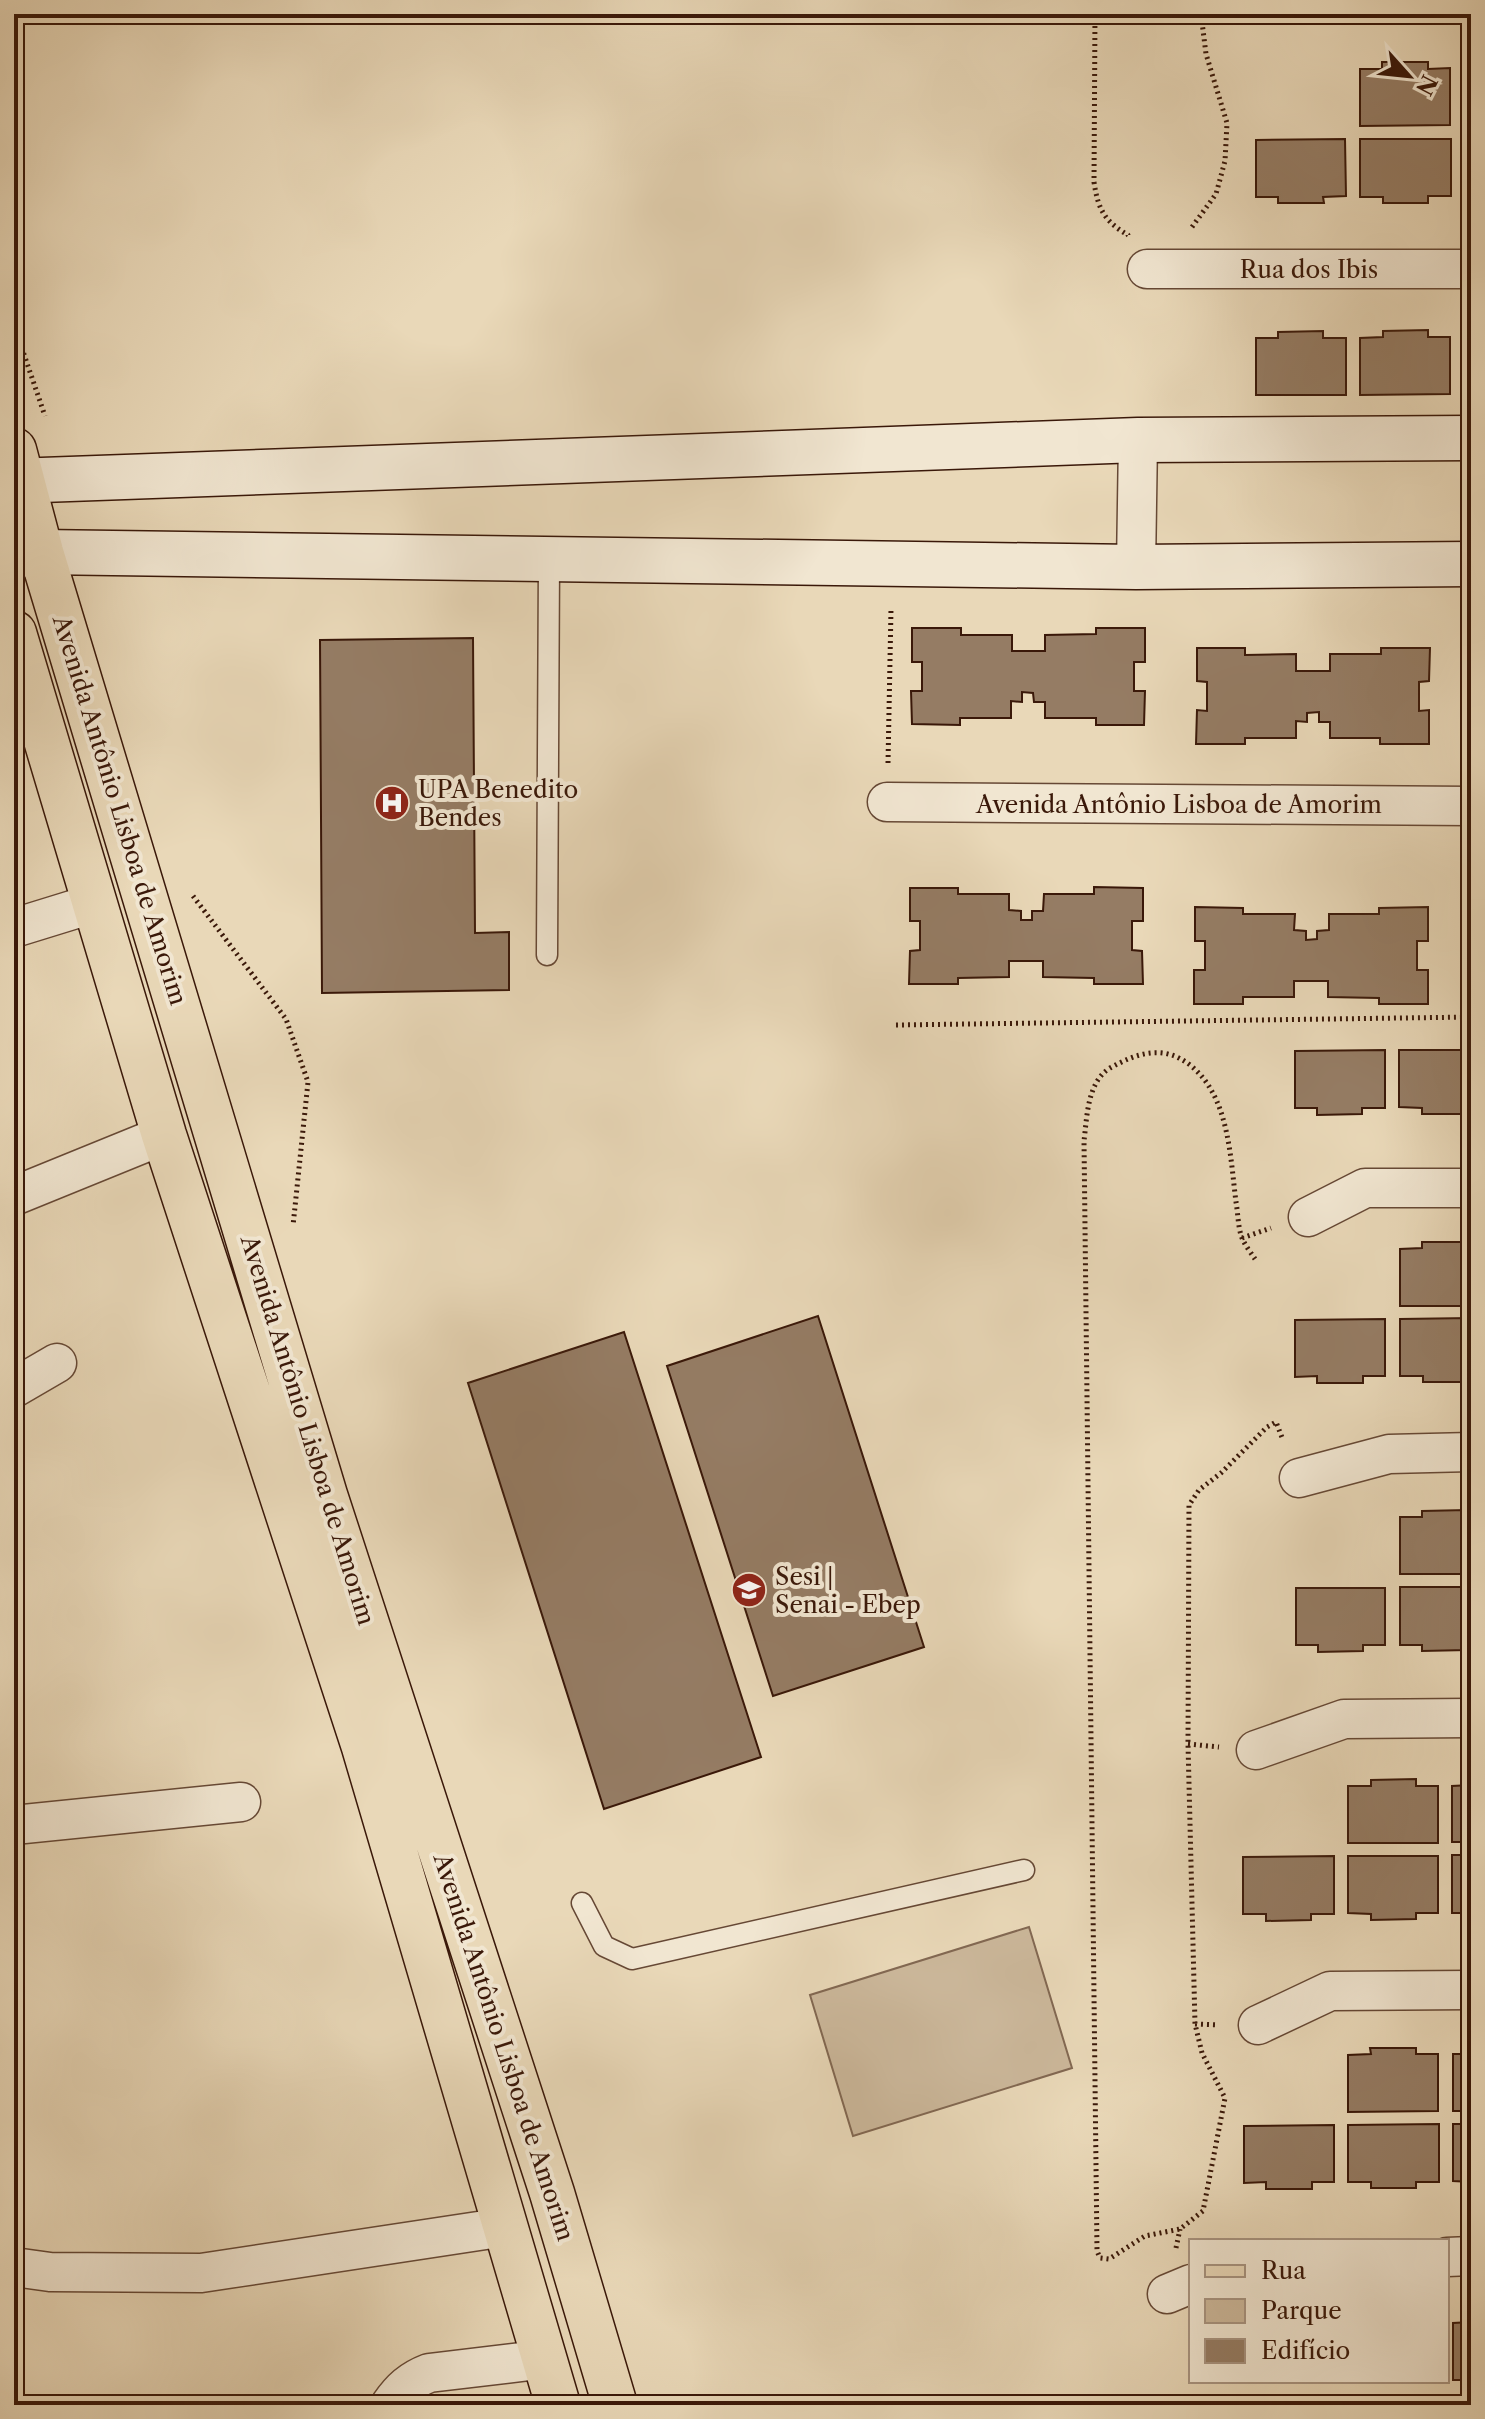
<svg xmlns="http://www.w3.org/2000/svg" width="1485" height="2419" font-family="'Libre Caslon Text',serif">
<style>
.green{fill:#cbb79a;stroke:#826852;stroke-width:2}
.building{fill:#957c64;stroke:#3a1809;stroke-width:2}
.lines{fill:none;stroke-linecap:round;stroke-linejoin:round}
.lane-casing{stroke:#664835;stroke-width:23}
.street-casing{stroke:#664835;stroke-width:41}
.secondary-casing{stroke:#3a1809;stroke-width:47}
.primary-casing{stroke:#3a1809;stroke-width:47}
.path{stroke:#3a1809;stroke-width:5;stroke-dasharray:2 4;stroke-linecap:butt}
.lane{stroke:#f1e6d1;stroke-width:20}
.street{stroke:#f1e6d1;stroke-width:38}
.secondary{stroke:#f1e6d1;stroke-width:44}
.primary{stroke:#e9d8b8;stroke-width:44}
.labels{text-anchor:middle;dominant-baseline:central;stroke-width:8;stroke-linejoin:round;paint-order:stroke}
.street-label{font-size:24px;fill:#3a1809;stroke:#f1e6d1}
.poi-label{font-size:24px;fill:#3a1809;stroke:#f1e6d1;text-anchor:start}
</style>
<rect width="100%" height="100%" fill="#e9d8b8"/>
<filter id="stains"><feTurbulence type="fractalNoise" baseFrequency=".0025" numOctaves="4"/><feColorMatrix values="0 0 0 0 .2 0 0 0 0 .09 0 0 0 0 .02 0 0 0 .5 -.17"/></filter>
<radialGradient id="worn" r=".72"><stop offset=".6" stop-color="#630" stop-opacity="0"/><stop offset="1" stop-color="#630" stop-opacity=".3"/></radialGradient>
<path class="green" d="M1029 1927 1072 2068 853 2136 810 1995Z"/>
<path class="building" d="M1382 62H1428V69L1450 68V125L1360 126V69H1382Z
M1465 68H1471V126H1465Z
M1465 138H1471V196H1465Z
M1345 139 1346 196 1323 197 1324 203H1278V197H1256V140Z
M1360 139H1451V196H1428V203H1383V197H1360Z
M1428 330V337H1450V394L1360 395V338L1383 337V331Z
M1323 331V338H1346V395H1256V338H1278V332Z
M1465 337H1471V394H1465Z
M912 628H961V635H1012V651H1045V635L1096 634V628H1145V662H1134V691H1145L1144 725H1096V718H1045V702H1034L1033 693 1022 692V702L1011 701V718H960V725L912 724 911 691H922V662H912Z
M473 638 475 933 509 932V990L322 993 320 640Z
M1197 648H1245V655L1296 654V671H1330V654H1381V648H1430L1429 681 1419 682V711L1429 710V744H1380V738H1330V722H1319V712L1307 713V722L1296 721V738H1245V744H1196L1197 710 1207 711V682L1197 681Z
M1094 887 1143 888V921H1132V950L1142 951 1143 984H1094V978L1043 977V961H1009V977L958 978V984H909L910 951 920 950V921H910V888H958V894H1009V910L1021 911V920H1032V911H1043L1044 894H1094Z
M1195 907 1243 908V914H1295L1294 930 1306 931V940L1317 939V931L1329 930V914H1379V908L1428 907V941H1417V970H1428V1004H1379V998L1328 997V981H1294V997H1243V1004H1194V970H1205V941H1195Z
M1385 1050V1108H1362V1114L1317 1115V1108H1295V1051Z
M1399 1050H1471V1107H1467V1114H1422V1108L1399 1107Z
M1422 1242H1467V1249L1471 1248V1306H1400V1249L1422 1248Z
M818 1316 924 1647 773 1696 667 1366Z
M1471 1318V1376H1467L1468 1382H1423V1376H1400V1319Z
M1385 1319V1376H1363V1383H1317V1376L1295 1377V1320Z
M624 1332 761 1757 604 1809 468 1383Z
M1467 1510V1516L1471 1517V1574H1400V1517H1422V1511Z
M1400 1587H1471V1644H1467V1650L1422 1651V1645H1400Z
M1296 1588H1385V1645H1363V1651L1318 1652V1645H1296Z
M1416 1779V1786H1438V1843H1348V1786H1371V1780Z
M1471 1785V1842H1452V1786Z
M1452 1855H1471V1913H1452Z
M1334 1856V1914H1311V1920L1266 1921V1914H1243V1857Z
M1348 1856H1438V1913H1416V1919L1371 1920V1914L1348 1913Z
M1370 2048H1416V2054H1438V2111L1348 2112V2055L1371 2054Z
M1453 2054H1471V2111H1453Z
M1439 2124V2182H1416V2188H1371V2182H1348V2125Z
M1453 2124H1471V2182L1453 2181Z
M1334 2125V2182H1312V2189H1266V2182L1244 2183V2126Z
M1471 2322V2380H1453V2323Z"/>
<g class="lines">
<g class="lane-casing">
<path id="lane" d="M547 955 549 559
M582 1903 604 1946 632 1959 1024 1870"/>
</g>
<g class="street-casing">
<path id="street" d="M1147 269H1471
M1136 567 1138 440
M887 802 1471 806
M14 928 95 903
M14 1196 164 1135
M1308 1217 1365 1188H1471
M14 1388 57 1363
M1299 1478 1389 1454 1471 1452
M1256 1750 1344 1719 1471 1718
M14 1825 241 1802
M1258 2025 1330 1991 1471 1990
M1447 2257 1471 2256
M14 2267 50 2272 201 2273 505 2227
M1167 2294 1191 2284
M390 2405C401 2389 411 2380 429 2373L546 2359"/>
</g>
<g class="secondary-casing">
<path id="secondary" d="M14 481 1138 440 1471 438
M14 556 41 552 1136 567 1471 564"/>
</g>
<g class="primary-casing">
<path id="primary" d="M14 450 41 552 325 1495 552 2193 615 2405
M14 633 164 1135 364 1747 558 2405"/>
</g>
<path class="path" d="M1095 14 1094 182C1098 209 1104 221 1128 235
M1192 227 1216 194 1225 161 1227 123 1206 54 1201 14
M14 325 45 416
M888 763 891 609
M193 896 286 1019 308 1082 293 1226
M896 1025 1471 1017
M1242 1238 1271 1228
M1255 1259C1251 1253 1245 1245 1242 1238 1238 1228 1238 1213 1236 1202 1230 1155 1229 1096 1190 1065 1163 1044 1137 1053 1110 1068 1087 1082 1087 1118 1084 1141L1097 2251 1100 2258 1109 2259 1145 2236 1180 2229 1203 2211 1225 2098 1202 2053 1195 2024 1188 1744 1189 1505 1199 1490 1221 1473 1267 1427 1276 1422 1283 1440
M1188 1744 1219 1747
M1195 2024 1218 2025
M1176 2248 1180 2229"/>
<use href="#lane" class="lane"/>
<use href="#street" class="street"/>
<use href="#secondary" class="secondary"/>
<use href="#primary" class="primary"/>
</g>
<defs>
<g id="hospital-disc" transform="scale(1.8)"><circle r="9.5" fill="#8f2418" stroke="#f1e6d1"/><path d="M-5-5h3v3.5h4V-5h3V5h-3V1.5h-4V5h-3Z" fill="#fff"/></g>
<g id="school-disc" transform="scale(1.8)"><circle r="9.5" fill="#8f2418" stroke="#f1e6d1"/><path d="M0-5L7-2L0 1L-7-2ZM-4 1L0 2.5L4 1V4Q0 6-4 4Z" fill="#fff"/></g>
</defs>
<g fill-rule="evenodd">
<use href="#hospital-disc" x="392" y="803"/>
<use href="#school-disc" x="749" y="1590"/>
</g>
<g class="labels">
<g class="street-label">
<text x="1309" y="269">Rua dos Ibis</text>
<text x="1179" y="804">Avenida Antônio Lisboa de Amorim</text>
<text transform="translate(120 810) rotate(73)">Avenida Antônio Lisboa de Amorim</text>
<text transform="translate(308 1430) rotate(73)">Avenida Antônio Lisboa de Amorim</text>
<text transform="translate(504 2047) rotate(72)">Avenida Antônio Lisboa de Amorim</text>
</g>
<g class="poi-label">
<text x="418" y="789">UPA Benedito<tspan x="418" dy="28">Bendes</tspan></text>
<text x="775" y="1576">Sesi |<tspan x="775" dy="28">Senai - Ebep</tspan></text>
</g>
</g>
<rect width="1485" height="2419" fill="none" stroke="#e9d8b8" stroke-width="48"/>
<rect x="16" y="16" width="1453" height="2387" fill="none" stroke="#3a1809" stroke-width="4"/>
<rect x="24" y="24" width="1437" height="2371" fill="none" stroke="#3a1809" stroke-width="2"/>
<rect x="1189" y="2239" width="260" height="144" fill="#f1e6d1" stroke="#a89481" stroke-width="2"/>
<rect x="1205" y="2265" width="40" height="12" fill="#e9d8b8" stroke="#a89481" stroke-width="2"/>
<text x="1261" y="2279" font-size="24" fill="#3a1809">Rua</text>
<rect x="1205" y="2299" width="40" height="24" fill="#cbb79a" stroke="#a89481" stroke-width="2"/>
<text x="1261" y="2319" font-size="24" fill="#3a1809">Parque</text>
<rect x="1205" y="2339" width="40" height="24" fill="#957c64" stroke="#a89481" stroke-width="2"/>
<text x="1261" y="2359" font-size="24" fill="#3a1809">Edifício</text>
<g transform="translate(1409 76) rotate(117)" stroke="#f1e6d1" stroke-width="6" paint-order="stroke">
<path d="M0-6L14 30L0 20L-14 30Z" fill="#3a1809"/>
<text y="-12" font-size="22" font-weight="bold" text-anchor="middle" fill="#3a1809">N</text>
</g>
<rect width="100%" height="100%" filter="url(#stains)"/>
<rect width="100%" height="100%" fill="url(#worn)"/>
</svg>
